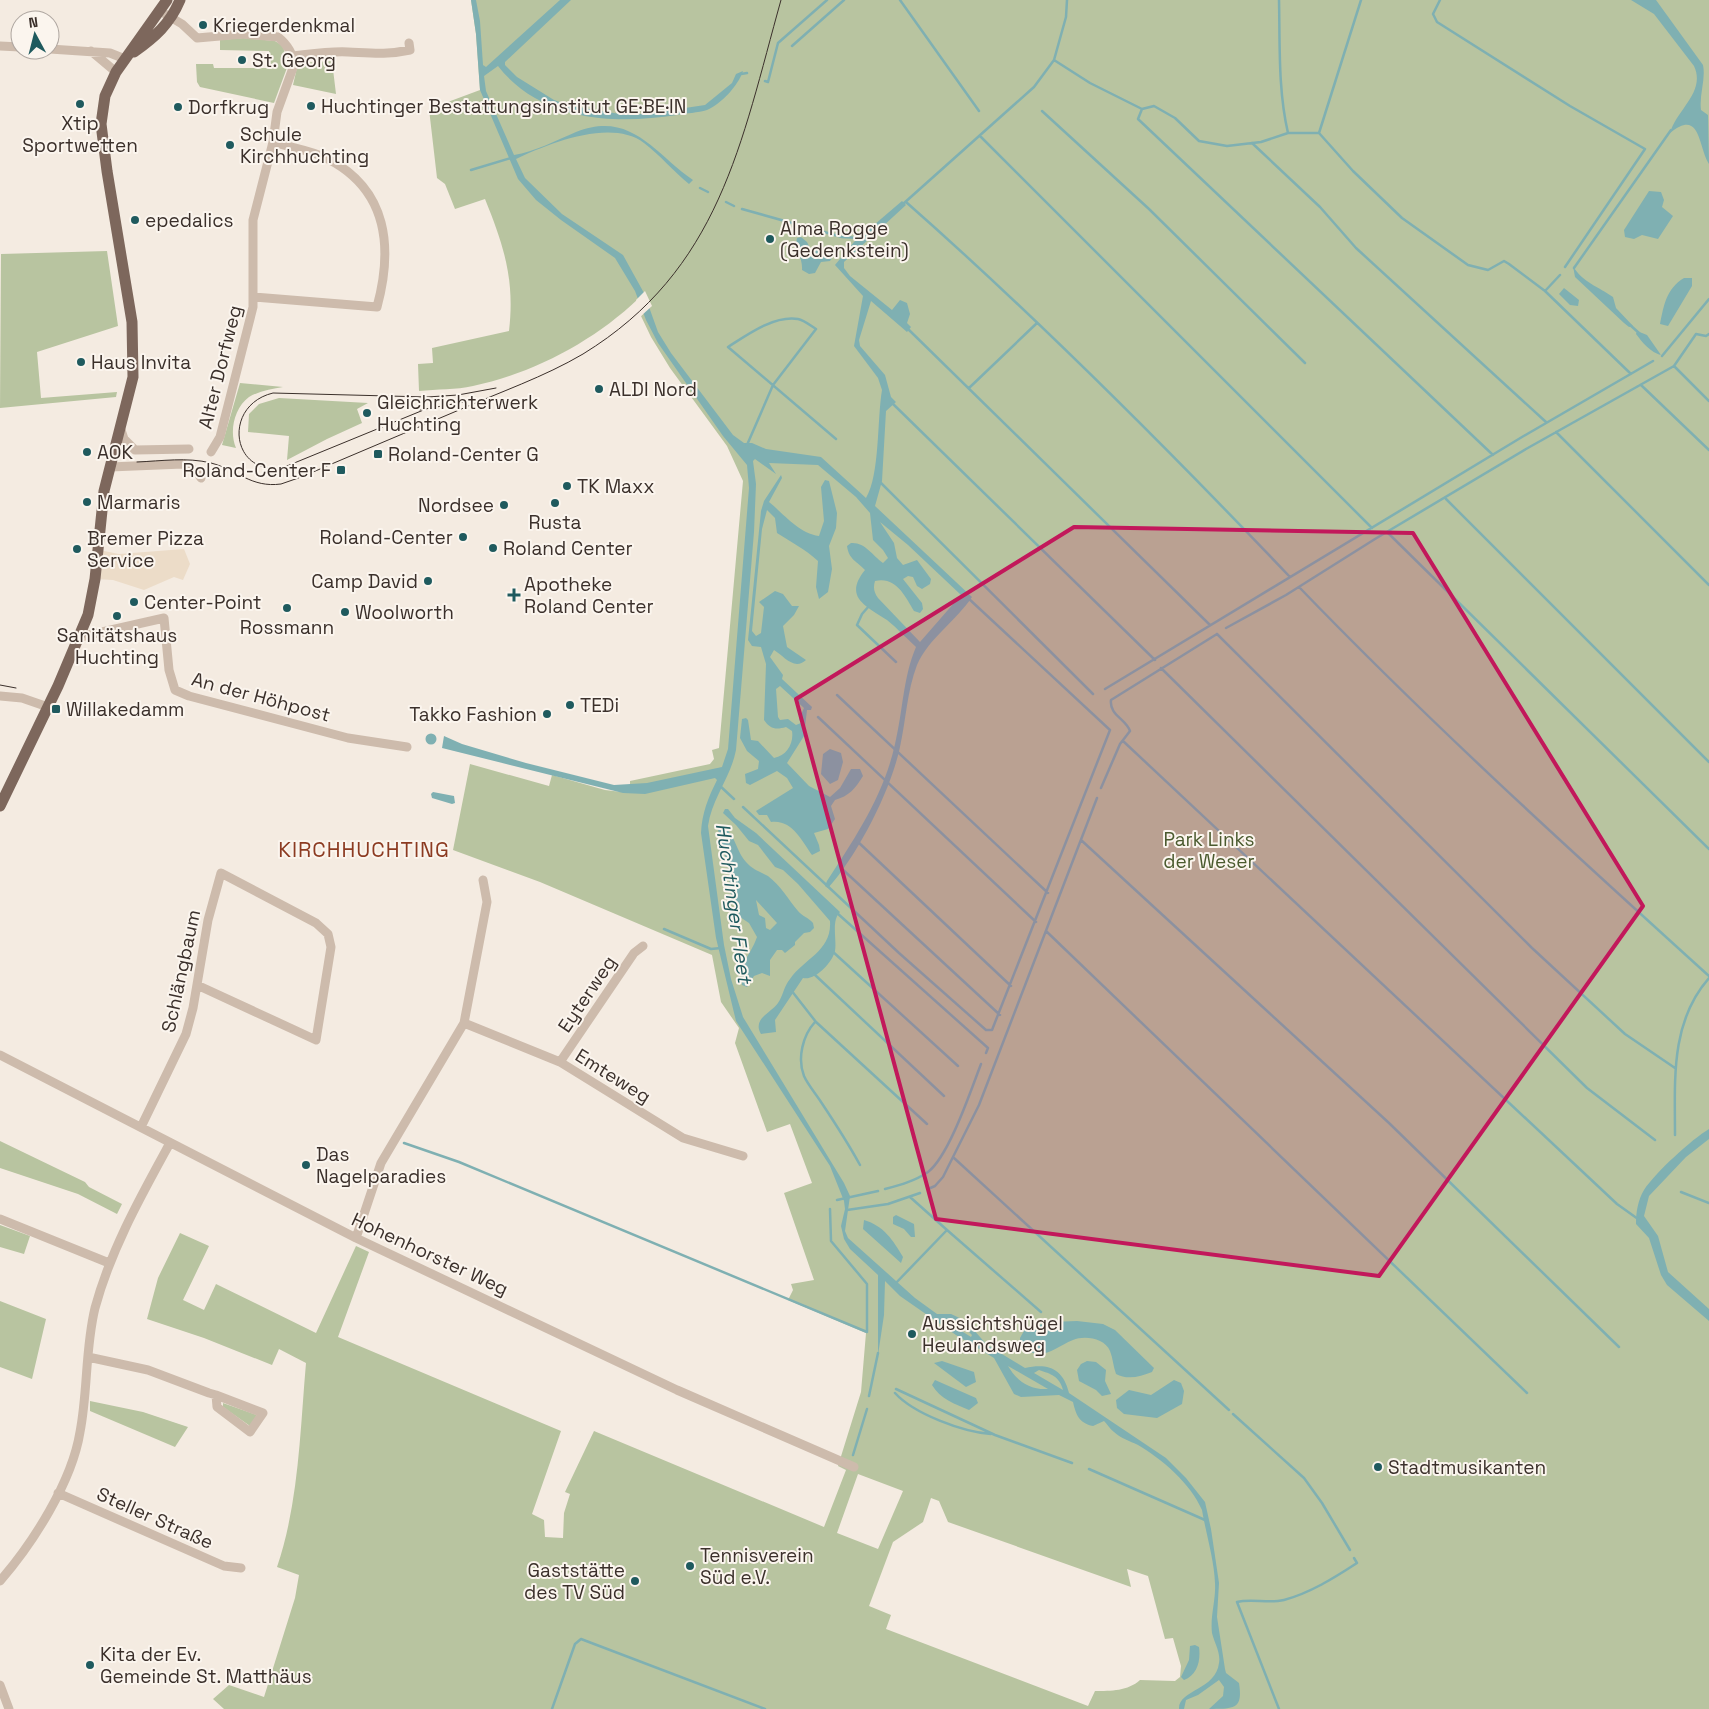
<svg xmlns="http://www.w3.org/2000/svg" width="1709" height="1709" font-family="'Space Grotesk',sans-serif">
<style>
.green{fill:#b8c4a0;fill-rule:evenodd}
.plaza{fill:#ecdcc8}
.water{fill:#7fb0b2;fill-rule:evenodd}
.pier{fill:#f4ebe1}
.lines{fill:none;stroke-linecap:round;stroke-linejoin:round}
.stream{stroke:#7fb0b2;stroke-width:2.5}
.minor{stroke:#cdbbac;stroke-width:9}
.major{stroke:#7d675c;stroke-width:11}
.tram{stroke:#3b302b;stroke-width:1}
.marked{fill:#c2185b;fill-opacity:0.2;stroke:#c2185b;stroke-width:4;stroke-linejoin:round}
.poi-dot{fill:#1f5a5e;stroke:#fbf5ee;stroke-width:2}
.labels{text-anchor:middle;dominant-baseline:central;stroke-width:4;stroke-linejoin:round;paint-order:stroke}
.poi-label{font-size:19px;fill:#3b302b;stroke:#fbf5ee;text-anchor:start}
.street-label{font-size:19px;fill:#3b302b;stroke:#fbf5ee}
.park-label{font-size:19px;fill:#4a5a2e;stroke:#fbf5ee}
.water-label{font-size:20px;font-style:italic;fill:#1f5a5e;stroke:#fbf5ee}
.quarter-label{font-size:21px;letter-spacing:1px;fill:#8c3b22;stroke:#fbf5ee}
</style>
<rect width="100%" height="100%" fill="#f4ebe1"/>
<path class="green" d="M471 0H1709V1709H224L213 1699 229 1685 264 1697 295 1598 299 1575 277 1567C299 1502 300 1431 306 1363L279 1349 272 1365 204 1338 147 1319 158 1278 180 1233 209 1246 183 1300 204 1310 216 1284 316 1333 356 1246 369 1252 338 1337 561 1431 532 1514 544 1520 545 1537 563 1538 564 1513 570 1494 565 1492 594 1431 824 1527 846 1470 838 1466 861 1392 866 1333 788 1300 793 1290 791 1284 814 1280 784 1193 812 1183 790 1124 767 1132 735 1043 739 1028 721 1002 712 955 540 882 453 850 470 764 549 786 552 775 605 790 630 793V781L710 764 714 759 712 750 719 748 743 481 727 446 670 368 651 337 641 316 643 314 638 299C594 341 534 373 473 386 456 390 437 389 419 391L418 364 433 363 432 348 509 331C515 280 504 246 485 199L455 209 445 184 437 178 429 109 480 90 476 34ZM858 1474 903 1491 878 1549 837 1533ZM931 1498 939 1501 948 1522 1131 1587 1127 1569 1148 1576 1165 1639 1173 1638 1181 1666 1180 1677 1175 1681 1140 1680C1128 1691 1111 1691 1095 1691L1088 1706 886 1629 891 1615 869 1606 893 1542 923 1522Z
M243 38 275 41 283 46 288 65 274 103 200 87 197 82 196 64H213L214 68H269V51L220 50V40Z
M332 61 336 94 293 85 298 63Z
M107 251 118 326 37 352 41 398 117 392 116 397 0 408 1 254Z
M240 383 283 387C272 389 259 391 249 397 234 408 229 432 236 448L222 445Z
M279 398 368 403 357 409 362 423 327 439 287 460 289 436 248 432 249 414 259 404Z
M0 1141 85 1182 89 1187 122 1204 117 1214 78 1194 0 1168Z
M0 1225 30 1236 24 1254 0 1247Z
M0 1301 46 1319 32 1379 0 1367Z
M90 1401 143 1412 188 1427 175 1447 90 1411Z
M223 1403 257 1415 250 1426 223 1407Z"/>
<path class="plaza" d="M184 549 190 564 183 580 174 577 144 590 113 580 95 579 99 550 119 554Z"/>
<path class="water" d="M471 0H476L480 21 483 65 486 67 560 0H571L505 62V65L517 77 554 100 571 106 620 114H645L705 105 732 83 736 74 743 71C738 86 721 104 707 110 698 113 686 113 677 115 631 122 577 123 535 98 521 90 508 79 498 66L484 76 486 91 514 155C534 152 557 140 576 132 631 110 654 153 693 180L689 184C673 171 660 155 644 143 611 118 548 144 516 159L525 178 562 214 623 255 644 293 658 332 671 353 733 435 744 443H752L766 449 821 457 866 498C880 475 877 419 882 390L878 378 854 346 863 296 835 265 854 242 902 201 906 205 844 262V268L850 276 892 310 900 300 907 303 910 314 907 323 911 327 907 332 871 301 859 340 860 346 885 375 891 397 896 402 886 411 882 481 875 506 972 597C956 621 929 638 917 665 907 691 906 720 900 747 891 790 858 855 828 888L825 886 827 881C855 838 884 795 895 744 903 711 903 677 916 647 906 638 897 628 887 620 866 606 843 597 865 570 857 561 849 560 847 546L851 543C865 542 872 555 883 563L888 558 883 550 873 540 870 513 856 497 818 465 769 463 776 474 755 459 753 461 756 484 754 532 736 750C731 777 712 798 708 826L724 945 731 979 743 1017 844 1183 850 1196 845 1231 848 1238 915 1298 937 1314H951L966 1321 987 1345 1025 1368C1049 1363 1063 1369 1069 1393L1166 1458 1186 1478 1205 1502 1211 1529 1219 1583 1217 1617 1225 1669 1226 1673 1239 1683C1243 1709 1235 1709 1209 1709L1223 1696 1224 1687 1219 1680 1198 1695 1186 1700 1184 1709H1179C1178 1690 1216 1690 1219 1663 1221 1653 1214 1642 1212 1633 1210 1616 1216 1600 1215 1583 1214 1559 1206 1534 1202 1510 1191 1484 1162 1459 1138 1445 1130 1441 1120 1438 1114 1432 1110 1429 1107 1424 1104 1421L1093 1426C1079 1423 1076 1415 1073 1402L1059 1395 1021 1397 1014 1394 994 1358 956 1335 900 1296 885 1281 884 1315 878 1355V1275L850 1249 844 1239 841 1226 845 1209 844 1201 830 1166 736 1021 716 938 701 833C702 813 708 798 717 780L715 778 645 794 623 793 442 748 444 736 462 744 526 763 614 785 647 783 722 767 728 749 749 488 747 465 723 436 658 343 646 320 635 291 615 258 561 220 536 200 518 179 480 90 476 34ZM880 522 908 545 961 595 920 642 878 598C874 592 873 588 875 581 896 576 905 596 914 611L920 613 923 609 922 603 903 579 908 576 913 577 917 586 922 589 930 584 931 579 917 560 903 565 897 558 894 543ZM947 1319 962 1325 972 1335 971 1337 944 1320ZM1008 1366 1048 1389C1029 1390 1017 1381 1008 1366ZM1039 1370C1051 1374 1059 1376 1063 1390L1034 1373Z
M1631 0H1656L1703 65C1706 80 1699 94 1701 110L1708 115 1709 164C1698 147 1701 108 1670 133 1677 109 1706 92 1694 66L1654 14Z
M1649 191 1661 192 1664 200 1662 207 1673 216 1658 239 1642 235 1634 239 1625 237 1624 230Z
M801 237 807 242 810 248 831 251 833 256 830 261 821 262 815 273 809 274 802 270C803 258 794 248 797 238Z
M1573 266C1582 282 1599 287 1613 297L1616 308 1633 326 1629 327 1624 323 1575 277Z
M1684 278H1692V286L1668 326 1660 324C1664 305 1666 289 1684 278Z
M1564 288 1579 300 1578 306 1570 305 1559 294Z
M1637 331 1647 335 1661 355C1651 353 1642 342 1636 334Z
M781 475 782 478 769 502C784 514 798 533 819 536L824 521 821 487 825 480 829 481 837 513 836 528 829 546 832 569 828 592 819 599 816 587 818 561C805 549 791 542 777 533L775 518 767 510 762 529 752 631 756 636 761 633 764 607 759 602 775 591 783 594 792 606H799L794 615 783 626 787 647 806 660C794 671 784 656 774 650L770 657 783 675 782 679 812 707 811 710H807L804 736 787 763 809 786 830 797 840 788 851 769H860L863 776C855 789 849 796 835 800L831 806 835 819 828 829 814 833 819 845 820 851 812 855C802 841 792 819 771 822L767 815H759L756 811 793 788 787 778 777 771 750 785 746 783 745 774 758 769 759 761 747 751 740 738 742 719 746 718 748 720 751 740 758 741 774 758C787 756 794 743 792 731L786 727C776 730 770 729 764 720L766 664 761 647 752 646 748 640 761 511 764 501ZM780 686 804 708 799 719 801 723 796 725 788 719 780 720 778 717 776 689Z
M425.5 739a5.5 5.5 0 1 1 11 0a5.5 5.5 0 1 1-11 0Z
M830 749 841 753 843 762 838 780 830 784 821 774 823 754Z
M433 792 454 796 455 803 452 804 432 798 431 794Z
M725 809H728L735 818 756 833 840 912C831 921 837 939 835 951 832 963 815 981 803 978L775 1020 776 1032 761 1034C752 1019 771 1013 778 1003 783 996 784 986 790 979 805 958 832 951 830 921L798 884 783 870 775 867 758 845 749 841 736 825 723 813Z
M723 827C735 833 736 851 746 862 753 870 759 871 768 876 781 886 788 899 798 911 802 916 809 918 813 923L814 928 810 932 804 933 795 942V945L785 953 782 950H777L770 960V976L762 973 754 976 747 987 742 985C740 959 749 959 757 937L749 923 740 917 730 892 729 870 718 830ZM756 900 777 923 770 930 766 928 765 918 759 915Z
M1709 1129V1139L1686 1157 1649 1196 1644 1216 1658 1236 1668 1272 1709 1309V1321L1667 1285 1661 1275 1649 1238 1636 1224C1636 1212 1638 1200 1644 1190 1655 1173 1692 1139 1709 1129Z
M896 1215 914 1224 915 1237H911L904 1229 893 1224V1217Z
M864 1220C884 1226 893 1240 903 1257L901 1263 863 1229Z
M1077 1321 1103 1324 1115 1330 1154 1368 1152 1372C1140 1377 1127 1380 1116 1374 1113 1366 1113 1358 1110 1351 1105 1338 1084 1335 1073 1340 1053 1348 1041 1364 1020 1345V1338L1025 1329 1050 1322Z
M942 1361 974 1372 976 1382 966 1387 934 1363Z
M1087 1361 1096 1362 1106 1370 1105 1381 1111 1394 1102 1396 1096 1390 1079 1381 1077 1370 1081 1364Z
M935 1380 976 1398 978 1403 969 1410C955 1404 940 1399 932 1385Z
M1174 1380 1181 1383 1184 1391 1182 1404 1157 1418 1124 1414 1117 1408 1116 1400 1129 1390 1151 1395Z
M1195 1645 1199 1647C1201 1661 1197 1675 1184 1680L1181 1677 1189 1660 1190 1646Z"/>
<path class="pier" d="M645 291 652 306 641 316 636 300Z"/>
<g class="lines">
<path class="stream" d="M900 0 979 111
M1279 0C1280 44 1278 90 1288 133
M1440 0 1433 14 1437 22 1570 106 1645 149 1565 267
M792 46 844 0
M1054 60 1090 83 1142 109 1154 106 1175 118 1199 141 1227 146 1261 142 1288 133H1319L1353 171 1402 218 1468 265 1488 270 1504 261 1509 264 1545 291 1631 374
M741 74 747 73
M765 81 768 82 778 43 827 0
M1142 109 1138 119 1493 455
M1042 111 1149 209 1305 363
M1319 133 1361 0
M980 136 1372 528
M1252 143 1320 207 1356 248 1546 422
M471 170 511 158
M700 188 708 192
M726 202 734 206
M906 202C1040 320 1167 448 1290 577
M903 204 1034 87 1054 60 1066 17 1067 0
M742 209 842 237 860 238
M1574 268 1671 130
M1545 291 1560 275
M1630 325 1639 333
M908 329 1210 625
M1662 356 1709 299
M1674 366 1709 401
M1641 385 1709 450
M969 388 1037 323
M891 402 1155 660
M1556 432 1709 585
M747 445 773 385 816 329C811 326 804 320 798 319 774 315 747 335 728 347L836 439
M880 482 1093 694
M1446 499 1709 762
M1387 532 1709 849
M1299 587C1430 723 1569 849 1709 976
M869 606 862 614 857 625 896 662
M1226 628 1286 595 1375 539 1526 449 1674 366 1696 334 1706 336 1709 334
M1217 634 1532 948 1625 1034 1675 1068
M1161 668 1587 1088 1655 1140
M1105 689 1522 437 1653 361
M837 695 1048 893
M818 717 1036 922
M1123 741 1617 1204 1638 1219
M719 785 734 799
M1101 788 1120 744 1130 731C1126 719 1109 715 1111 700L1217 634
M743 807 899 953 986 1030H992L1110 730 968 598
M1081 840 1389 1123 1619 1347
M857 841 1011 986
M840 867 1000 1015
M837 913 988 1048 986 1053
M664 929 711 949 721 948
M1046 931 1527 1393
M832 951 958 1066
M814 974 944 1096
M791 990 816 1022 927 1124
M815 1022C803 1035 797 1058 804 1076 808 1085 816 1094 821 1102 835 1123 848 1143 860 1165
M1675 1135C1675 1081 1670 1022 1709 978
M404 1143 459 1162 867 1332V1284L831 1241 830 1209
M954 1158 1229 1410
M885 1189C900 1185 915 1181 928 1172 949 1156 971 1090 981 1064
M928 1189 935 1186 943 1177 979 1105 1097 798
M1681 1192 1709 1203
M910 1197 947 1230
M837 1200 878 1191
M847 1210 888 1204 920 1193
M894 1285 947 1230 1041 1312
M896 1389 995 1435 1072 1463
M895 1393C914 1414 963 1432 991 1434
M869 1396 878 1353
M1233 1414 1304 1478 1322 1503 1350 1550
M853 1455 867 1409
M1089 1469 1205 1520
M552 1709 575 1644 581 1639 765 1709
M1279 1709 1237 1602C1252 1598 1268 1604 1284 1600 1310 1593 1334 1578 1357 1563L1354 1558"/>
<path class="minor" d="M160 11 182 24 197 38 243 34 278 37C288 45 293 53 294 65L277 112 273 142 253 220V307L220 437 211 452
M0 46 20 47
M50 49 110 53 125 59
M91 51 116 72
M293 56C311 54 330 51 348 52 371 53 387 55 410 50L409 43
M254 297 377 307C393 248 388 190 328 159 312 150 291 148 273 142
M121 430 124 439 135 450 189 449
M110 467 183 464 196 471 201 478
M80 637 164 618 169 670 175 690 189 696 348 738 407 747
M0 696 22 698 48 707
M464 1023 560 1062 683 1138 743 1156
M0 1055 356 1238 677 1390 854 1467
M560 1062 634 953 643 946
M141 1127 186 1034 193 1008 208 920 221 873 316 923 328 934 331 947 316 1040 197 985
M0 1219 109 1263
M356 1238 381 1163 464 1023 487 902 483 880
M88 1357 148 1370 209 1393 216 1395 263 1413 250 1432 217 1407 216 1395
M58 1493 224 1566 241 1568
M0 1581C33 1543 72 1482 80 1432 88 1391 85 1349 95 1308 111 1249 141 1196 170 1143
M0 1685 9 1709"/>
<path class="major" d="M134 52C155 37 170 24 180 0
M0 806 58 686 88 615 95 579 104 491 133 377 132 322 107 171 101 124 105 96 116 72 167 0"/>
<path class="tram" d="M426 409 282 468C230 475 223 405 273 393L427 397 458 395 496 388
M420 410 464 402
M137 462C162 461 187 457 211 463 238 470 251 488 281 484 304 477 326 466 348 457 385 441 422 426 459 410 500 392 544 377 583 354 720 270 741 143 781 0
M0 685 16 688"/>
</g>
<path class="marked" d="M1074 527 1413 533 1643 906 1379 1276 936 1219 796 699Z"/>
<g class="poi-dot">
<circle cx="203" cy="25" r="5"/>
<circle cx="242" cy="60" r="5"/>
<circle cx="80" cy="104" r="5"/>
<circle cx="311" cy="106" r="5"/>
<circle cx="178" cy="107" r="5"/>
<circle cx="230" cy="145" r="5"/>
<circle cx="135" cy="220" r="5"/>
<circle cx="770" cy="239" r="5"/>
<circle cx="81" cy="362" r="5"/>
<circle cx="599" cy="389" r="5"/>
<circle cx="367" cy="413" r="5"/>
<circle cx="87" cy="452" r="5"/>
<rect x="373" y="449" width="10" height="10" rx="2.5"/>
<rect x="336" y="465" width="10" height="10" rx="2.5"/>
<circle cx="567" cy="486" r="5"/>
<circle cx="87" cy="502" r="5"/>
<circle cx="555" cy="503" r="5"/>
<circle cx="504" cy="505" r="5"/>
<circle cx="463" cy="537" r="5"/>
<circle cx="493" cy="548" r="5"/>
<circle cx="77" cy="549" r="5"/>
<circle cx="428" cy="581" r="5"/>
<path d="M511.5 587.5h5v5h5v5h-5v5h-5v-5h-5v-5h5z"/>
<circle cx="134" cy="602" r="5"/>
<circle cx="287" cy="608" r="5"/>
<circle cx="345" cy="612" r="5"/>
<circle cx="117" cy="616" r="5"/>
<circle cx="570" cy="705" r="5"/>
<rect x="51" y="704" width="10" height="10" rx="2.5"/>
<circle cx="547" cy="714" r="5"/>
<circle cx="306" cy="1165" r="5"/>
<circle cx="912" cy="1334" r="5"/>
<circle cx="1378" cy="1467" r="5"/>
<circle cx="690" cy="1566" r="5"/>
<circle cx="635" cy="1581" r="5"/>
<circle cx="90" cy="1665" r="5"/>
</g>
<g class="labels">
<g class="poi-label">
<text x="213" y="25">Kriegerdenkmal</text>
<text x="252" y="60">St. Georg</text>
<text x="321" y="106">Huchtinger Bestattungsinstitut GE·BE·IN</text>
<text x="188" y="107">Dorfkrug</text>
<text x="80" y="123" text-anchor="middle">Xtip<tspan x="80" dy="22">Sportwetten</tspan></text>
<text x="240" y="134">Schule<tspan x="240" dy="22">Kirchhuchting</tspan></text>
<text x="145" y="220">epedalics</text>
<text x="780" y="228">Alma Rogge<tspan x="780" dy="22">(Gedenkstein)</tspan></text>
<text x="91" y="362">Haus Invita</text>
<text x="609" y="389">ALDI Nord</text>
<text x="377" y="402">Gleichrichterwerk<tspan x="377" dy="22">Huchting</tspan></text>
<text x="97" y="452">AOK</text>
<text x="388" y="454">Roland-Center G</text>
<text x="331" y="470" text-anchor="end">Roland-Center F</text>
<text x="577" y="486">TK Maxx</text>
<text x="97" y="502">Marmaris</text>
<text x="494" y="505" text-anchor="end">Nordsee</text>
<text x="555" y="522" text-anchor="middle">Rusta</text>
<text x="453" y="537" text-anchor="end">Roland-Center</text>
<text x="87" y="538">Bremer Pizza<tspan x="87" dy="22">Service</tspan></text>
<text x="503" y="548">Roland Center</text>
<text x="418" y="581" text-anchor="end">Camp David</text>
<text x="524" y="584">Apotheke<tspan x="524" dy="22">Roland Center</tspan></text>
<text x="144" y="602">Center-Point</text>
<text x="355" y="612">Woolworth</text>
<text x="287" y="627" text-anchor="middle">Rossmann</text>
<text x="117" y="635" text-anchor="middle">Sanitätshaus<tspan x="117" dy="22">Huchting</tspan></text>
<text x="580" y="705">TEDi</text>
<text x="66" y="709">Willakedamm</text>
<text x="537" y="714" text-anchor="end">Takko Fashion</text>
<text x="316" y="1154">Das<tspan x="316" dy="22">Nagelparadies</tspan></text>
<text x="922" y="1323">Aussichtshügel<tspan x="922" dy="22">Heulandsweg</tspan></text>
<text x="1388" y="1467">Stadtmusikanten</text>
<text x="700" y="1555">Tennisverein<tspan x="700" dy="22">Süd e.V.</tspan></text>
<text x="625" y="1570" text-anchor="end">Gaststätte<tspan x="625" dy="22">des TV Süd</tspan></text>
<text x="100" y="1654">Kita der Ev.<tspan x="100" dy="22">Gemeinde St. Matthäus</tspan></text>
</g>
<g class="street-label">
<text transform="translate(220 367) rotate(-76)">Alter Dorfweg</text>
<text transform="translate(261 697) rotate(15)">An der Höhpost</text>
<text transform="translate(181 971) rotate(-78)">Schlängbaum</text>
<text transform="translate(587 994) rotate(-56)">Eyterweg</text>
<text transform="translate(613 1076) rotate(32)">Emteweg</text>
<text transform="translate(430 1254) rotate(25)">Hohenhorster Weg</text>
<text transform="translate(155 1518) rotate(24)">Steller Straße</text>
</g>
<g class="park-label">
<text x="1209" y="839">Park Links<tspan x="1209" dy="22">der Weser</tspan></text>
</g>
<g class="water-label">
<text transform="translate(734 903) rotate(82)">Huchtinger Fleet</text>
</g>
<g class="quarter-label">
<text x="364" y="849">KIRCHHUCHTING</text>
</g>
</g>
<g transform="translate(35 35) rotate(353)"><circle r="24" fill="#fbf5ee" stroke="#aea6a0"/>
<path d="M0-4L9 19L0 12L-9 19Z" fill="#1f5a5e"/>
<text y="-8" font-size="14" font-weight="bold" text-anchor="middle" fill="#3b302b">N</text>
</g>
</svg>
